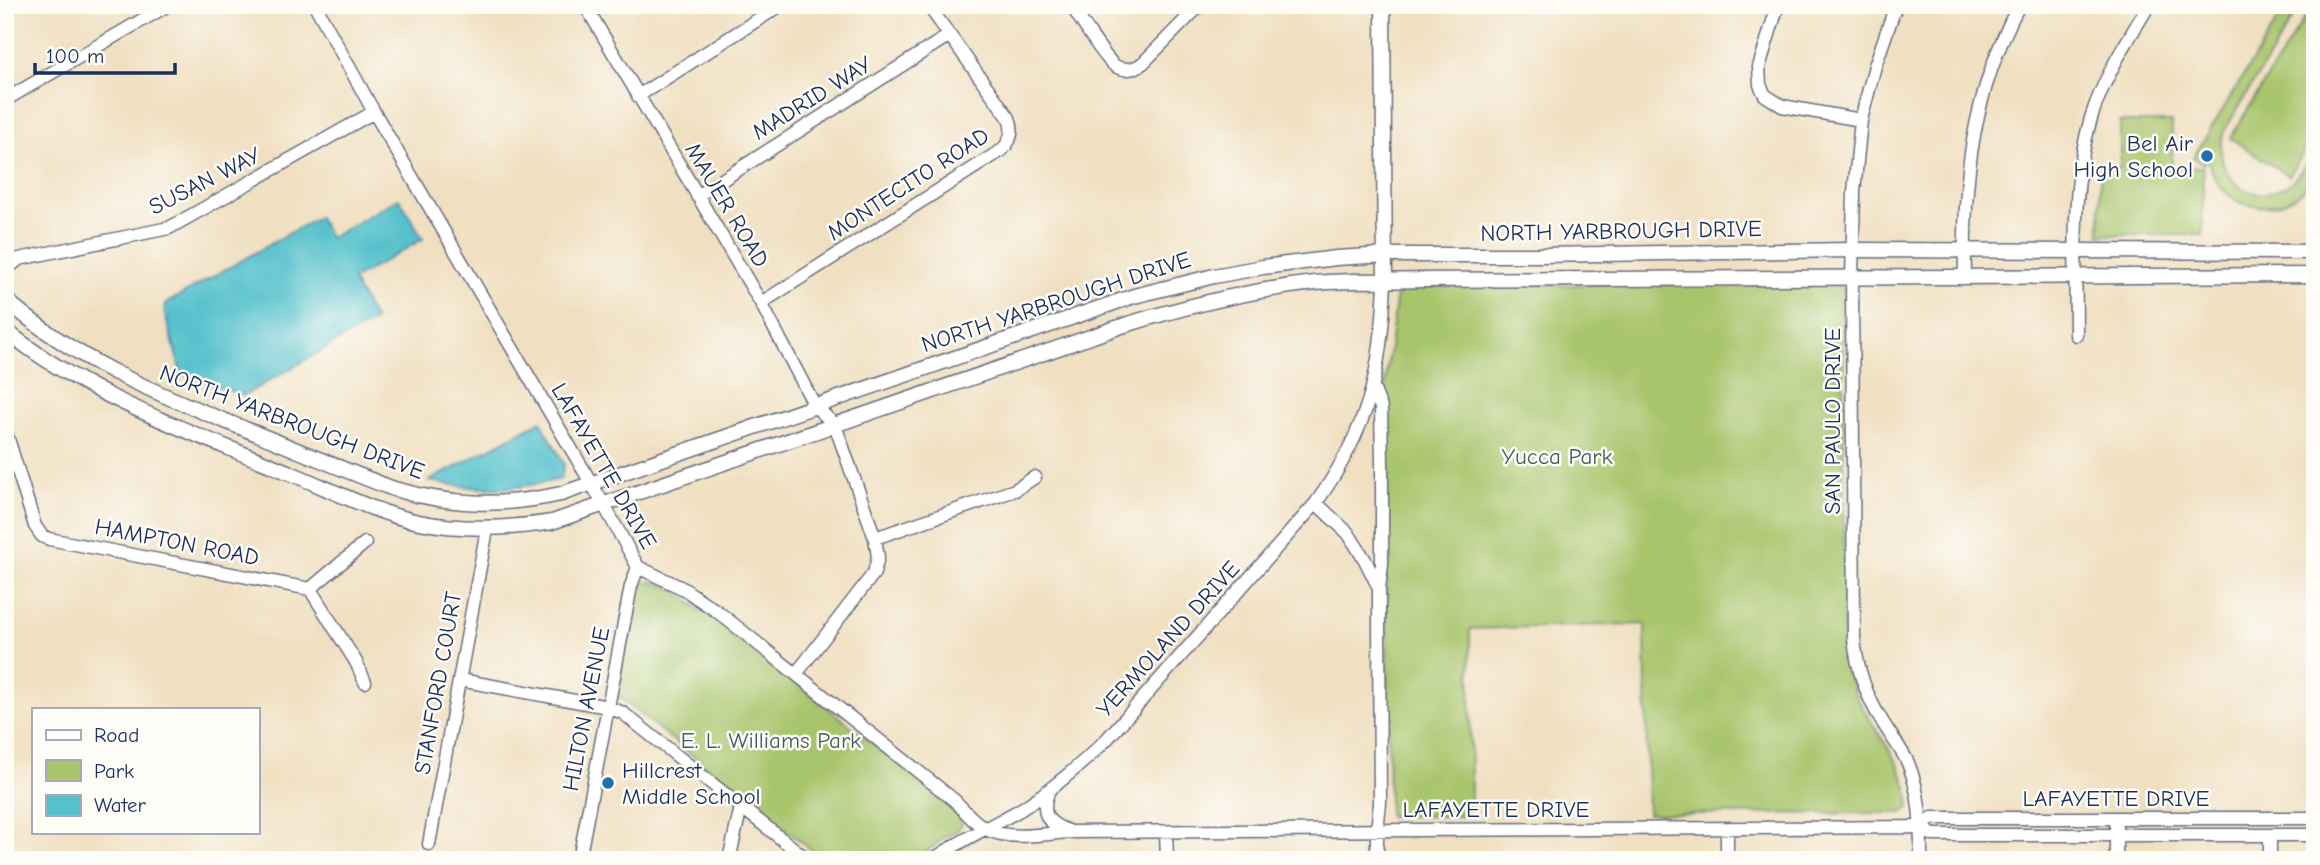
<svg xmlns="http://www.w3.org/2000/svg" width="2320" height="865" font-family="'Comic Neue',sans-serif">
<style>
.green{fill:#a9c56c;stroke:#627a65;stroke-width:2}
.water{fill:#54c1cc;stroke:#387895;stroke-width:2}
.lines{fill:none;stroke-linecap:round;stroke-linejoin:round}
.minor-casing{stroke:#666d80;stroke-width:15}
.major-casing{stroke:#666d80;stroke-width:17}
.minor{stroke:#fff;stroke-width:12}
.major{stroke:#fff;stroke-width:14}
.poi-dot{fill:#1f6fb2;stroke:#fdfcf7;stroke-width:2.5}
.labels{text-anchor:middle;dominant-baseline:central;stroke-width:5;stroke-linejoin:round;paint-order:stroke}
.street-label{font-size:23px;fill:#1b2f5e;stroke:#fdfcf7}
.poi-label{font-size:23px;fill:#1b2f5e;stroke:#fdfcf7;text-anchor:end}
.park-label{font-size:23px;fill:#465c62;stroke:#fdfcf7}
</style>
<rect width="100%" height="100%" fill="#fdfcf7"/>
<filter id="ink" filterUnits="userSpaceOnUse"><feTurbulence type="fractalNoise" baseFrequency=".0143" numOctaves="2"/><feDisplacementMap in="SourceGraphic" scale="14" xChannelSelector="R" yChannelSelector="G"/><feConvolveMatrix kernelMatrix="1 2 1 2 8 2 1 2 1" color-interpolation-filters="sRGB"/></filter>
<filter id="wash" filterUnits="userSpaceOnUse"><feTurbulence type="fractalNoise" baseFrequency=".00686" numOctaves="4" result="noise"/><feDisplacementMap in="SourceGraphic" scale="28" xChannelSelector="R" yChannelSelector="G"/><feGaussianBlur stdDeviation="1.57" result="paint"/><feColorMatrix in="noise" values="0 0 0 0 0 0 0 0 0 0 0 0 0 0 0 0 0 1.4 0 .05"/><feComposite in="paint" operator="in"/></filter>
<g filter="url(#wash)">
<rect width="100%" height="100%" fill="#f0dfc0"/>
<path class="green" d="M2287 5H2301L2224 131C2210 174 2249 211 2289 184 2300 176 2307 160 2315 148 2315 157 2317 168 2313 175 2308 187 2297 196 2286 201 2247 217 2217 196 2207 158L2203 164 2193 158Z
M2312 6 2315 8V134L2289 176 2230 138Z
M2120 122H2172V167H2203V235H2100V168L2120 167Z
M1834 283 1843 288 1844 656C1847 668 1850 681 1855 693 1873 733 1907 761 1910 807L1902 813 1648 814 1645 624 1470 629 1471 816H1389L1384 393 1397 293 1406 286Z
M650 581 669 587 732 632 958 811 962 823 957 831 945 837 916 860H824L629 705 617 694 638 585Z"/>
<path class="water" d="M399 198 423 239 352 280 375 320 243 396 181 373 164 309 167 303 318 217 330 238Z
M541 421 564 464 561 479C510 491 479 491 429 481Z"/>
</g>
<g filter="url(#ink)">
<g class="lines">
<g class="minor-casing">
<path id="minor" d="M315 5 374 112 604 505 638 567 684 589 718 612 954 800C964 810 975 824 988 830 1012 841 1046 833 1072 832L1921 827 1933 835H2315
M585 5 761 303 815 406 835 425 875 538 878 557 874 573 796 674
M1071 5C1080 18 1106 62 1117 67 1126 71 1135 69 1143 63L1200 5
M1778 5 1759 67 1760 85 1765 95 1782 106 1861 120
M1896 5 1875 66 1861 120 1854 192 1852 278 1854 639C1857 668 1866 696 1882 721 1890 735 1901 748 1908 763 1921 794 1921 827 1921 860
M638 96 781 5
M5 100 168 5
M697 196 948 36
M5 270 19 259 169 228 374 112
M1965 276C1963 177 1972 95 2019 5
M761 303 1002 150C1011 141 1014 131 1009 118L928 5
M2076 335C2076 261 2070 186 2092 115 2105 75 2128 40 2149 5
M1374 390 1381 408 1382 464V564L1379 589V620L1380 803 1377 830V860
M5 429 35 526 42 536 49 539 310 589 356 662 365 682
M1316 503 1348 533 1365 560 1379 588
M875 538 1015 490 1035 477
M310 589 365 543
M460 680 608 707 623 713 808 860
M1049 790C1040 813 1046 823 1068 831
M2116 826V860
M1921 827 1932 818H2315
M1166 832 1167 860
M2270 835V860
M429 844 487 529
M579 860 631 586 638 567
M729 860 741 807
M933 860C961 839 993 826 1023 808 1054 788 1081 765 1107 739L1316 503C1369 428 1382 372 1385 281
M1727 860V829"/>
</g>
<g class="major-casing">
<path id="major" d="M1383 5 1385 281
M5 299C78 363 156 393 245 429 295 449 344 470 394 489 454 506 501 507 561 494L1134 296 1214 276 1263 267 1336 258 1386 255H1540L1852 250 2315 252
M5 330C91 399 190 431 290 473 332 490 375 513 419 522 464 531 507 529 552 522L1125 325C1187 306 1250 290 1315 283 1350 280 1386 281 1422 280L2315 275"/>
</g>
<use href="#minor" class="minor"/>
<use href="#major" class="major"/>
</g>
</g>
<g class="poi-dot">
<circle cx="2207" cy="156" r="7"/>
<circle cx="608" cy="783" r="7"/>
</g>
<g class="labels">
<g class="street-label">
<text transform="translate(812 98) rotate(-32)">MADRID WAY</text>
<text transform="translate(205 181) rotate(-27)">SUSAN WAY</text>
<text transform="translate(908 184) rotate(-33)">MONTECITO ROAD</text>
<text transform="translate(727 205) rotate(59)">MAUER ROAD</text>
<text transform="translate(1621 231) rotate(-1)">NORTH YARBROUGH DRIVE</text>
<text transform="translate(1056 302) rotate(-18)">NORTH YARBROUGH DRIVE</text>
<text transform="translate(1832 421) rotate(-90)">SAN PAULO DRIVE</text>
<text transform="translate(292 422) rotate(21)">NORTH YARBROUGH DRIVE</text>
<text transform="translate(604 466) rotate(60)">LAFAYETTE DRIVE</text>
<text transform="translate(177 542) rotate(11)">HAMPTON ROAD</text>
<text transform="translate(1168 639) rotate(-48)">YERMOLAND DRIVE</text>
<text transform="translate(438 683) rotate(-80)">STANFORD COURT</text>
<text transform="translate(586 709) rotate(-79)">HILTON AVENUE</text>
<text x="2116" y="798">LAFAYETTE DRIVE</text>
<text x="1496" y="809">LAFAYETTE DRIVE</text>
</g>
<g class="poi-label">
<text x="2193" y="143">Bel Air<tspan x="2193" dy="26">High School</tspan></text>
<text x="622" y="770" text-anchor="start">Hillcrest<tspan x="622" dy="26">Middle School</tspan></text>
</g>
<g class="park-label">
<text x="1557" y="456">Yucca Park</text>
<text x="771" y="740">E. L. Williams Park</text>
</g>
</g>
<rect width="2320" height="865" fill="none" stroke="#fdfcf7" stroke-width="28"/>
<rect x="32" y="708" width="228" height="126" fill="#fdfcf7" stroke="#a3aaba" stroke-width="2"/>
<rect x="46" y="730" width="35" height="10" fill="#ffffff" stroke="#a3aaba" stroke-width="2"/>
<text x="94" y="742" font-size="21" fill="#1b2f5e">Road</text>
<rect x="46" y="760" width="35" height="21" fill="#a9c56c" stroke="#a3aaba" stroke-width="2"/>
<text x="94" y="778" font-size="21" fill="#1b2f5e">Park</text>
<rect x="46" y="795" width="35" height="21" fill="#54c1cc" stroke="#a3aaba" stroke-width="2"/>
<text x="94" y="812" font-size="21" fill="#1b2f5e">Water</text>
<path d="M35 63v10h140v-10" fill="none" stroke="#1b2f5e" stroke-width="3.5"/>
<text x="46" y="63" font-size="21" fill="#1b2f5e" stroke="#fdfcf7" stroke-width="5" paint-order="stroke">100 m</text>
</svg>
